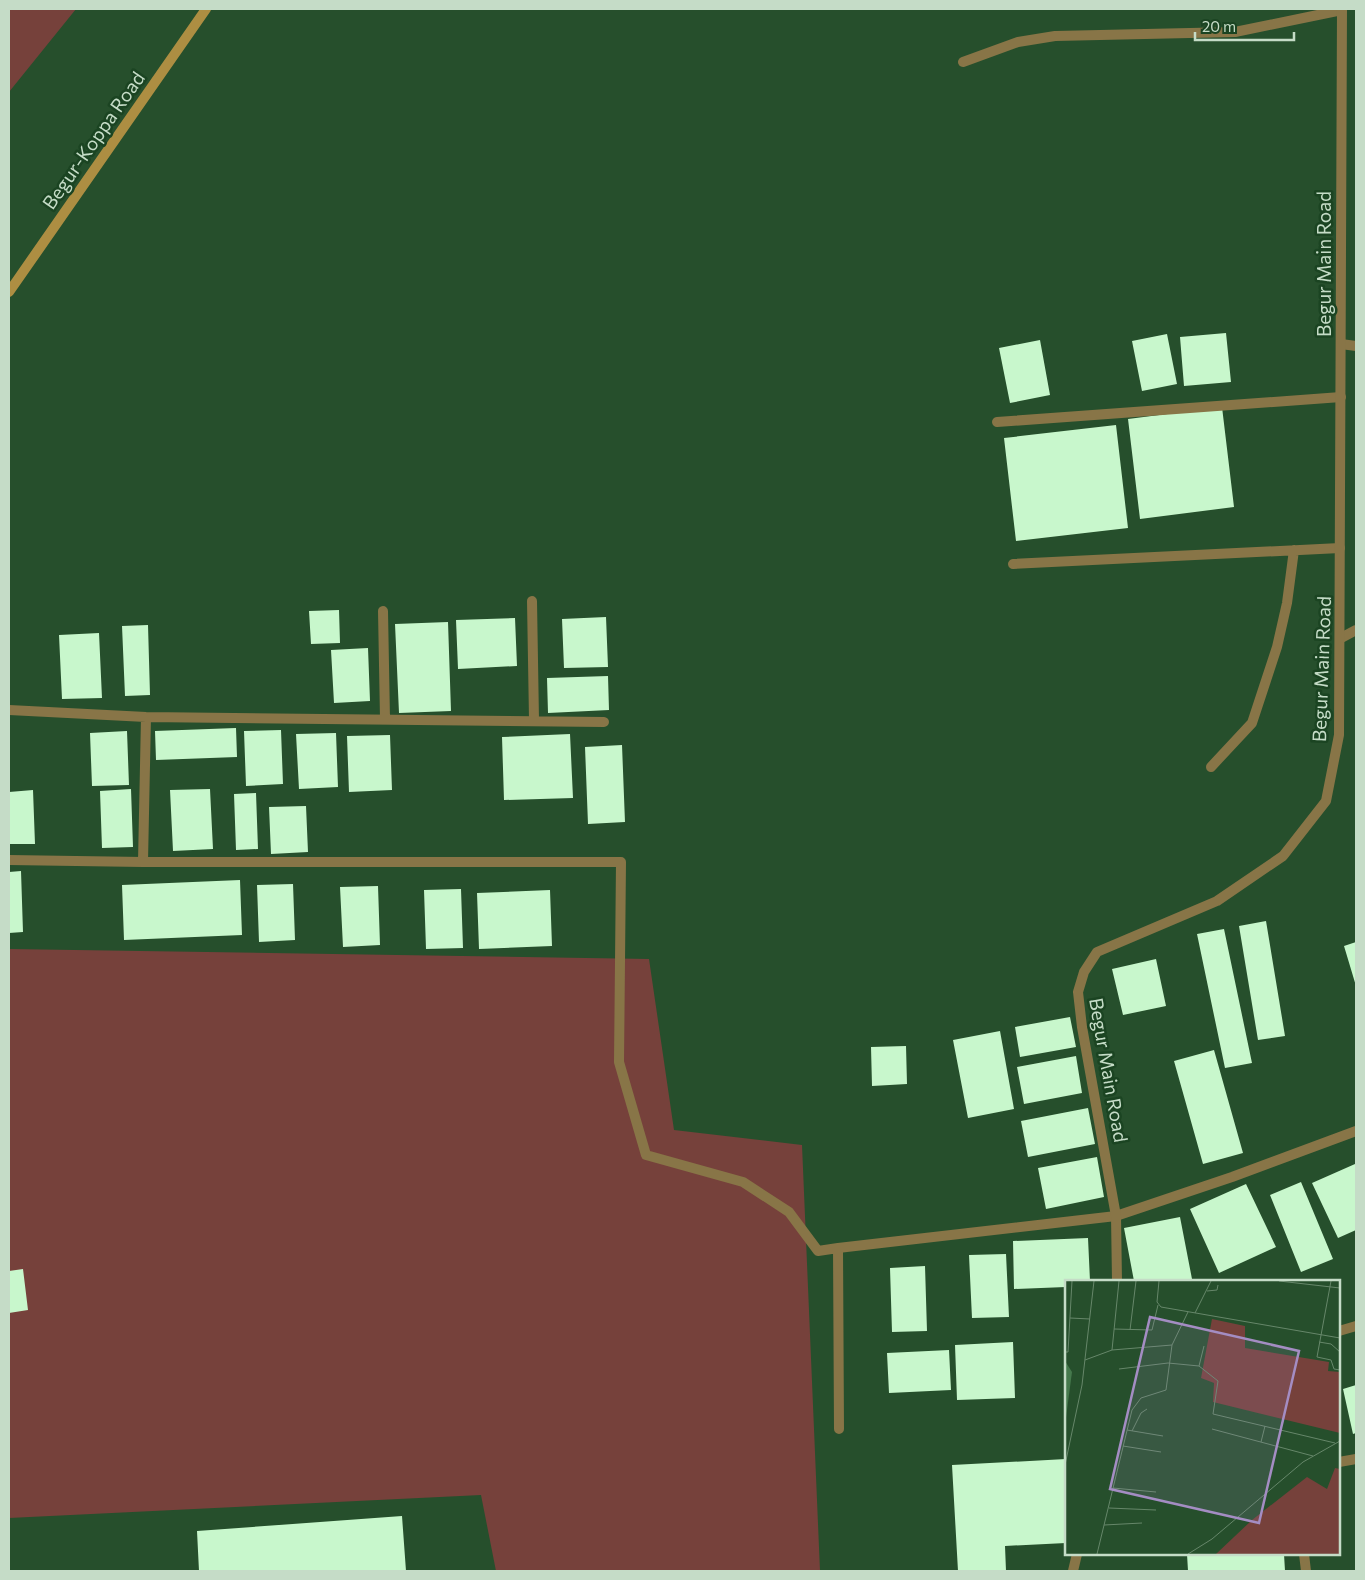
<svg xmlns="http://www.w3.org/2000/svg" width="1365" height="1580" font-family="Commissioner,sans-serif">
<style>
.green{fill:#76413b}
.building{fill:#c8f7cc}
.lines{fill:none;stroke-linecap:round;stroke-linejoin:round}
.service{stroke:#887547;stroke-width:10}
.minor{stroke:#887547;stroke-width:10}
.tertiary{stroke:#887547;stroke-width:10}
.secondary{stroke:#ad8e42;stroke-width:10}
.labels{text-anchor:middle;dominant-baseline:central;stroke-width:5;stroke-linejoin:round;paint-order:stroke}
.street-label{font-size:19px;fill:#c5dcc7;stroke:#1b4422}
.inset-road{fill:none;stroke:#66876a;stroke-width:1}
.view{fill:#a48dc3;fill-opacity:0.15;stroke:#a48dc3;stroke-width:2.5}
.inset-edge{fill:none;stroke:#c5dcc7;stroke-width:2.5}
</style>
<rect width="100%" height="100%" fill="#264f2c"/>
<path class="green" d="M9 9H76L9 92Z
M9 949 649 959 674 1130 802 1145 820 1571H496L481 1495 9 1518Z"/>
<path class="building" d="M1226 333 1231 382 1184 386 1180 337Z
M1167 334 1177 384 1142 391 1132 341Z
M1040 340 1050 395 1010 403 999 348Z
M1222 407 1234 507 1140 519 1128 419Z
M1116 425 1128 528 1016 541 1004 438Z
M339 610 340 643 311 644 309 611Z
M606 617 608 667 564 668 562 619Z
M515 618 517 666 458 669 456 620Z
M448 622 451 711 399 713 395 624Z
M148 625 150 695 125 696 122 626Z
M99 633 102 698 62 699 59 635Z
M368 648 370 701 334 703 331 650Z
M608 676 609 710 548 713 547 678Z
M236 728 237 757 156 760 155 731Z
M281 730 283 784 246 786 244 731Z
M127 731 129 785 92 786 90 733Z
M336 733 338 787 299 789 296 734Z
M570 734 573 798 504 800 502 737Z
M390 735 392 790 349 792 347 736Z
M622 745 625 822 588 824 585 747Z
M131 789 133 847 102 848 100 791Z
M210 789 213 849 173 851 170 790Z
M33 790 35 844H9V792Z
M256 793 258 849 236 850 234 794Z
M306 806 308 852 271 854 269 807Z
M21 871 23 932 9 933V872Z
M240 880 242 935 124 940 122 885Z
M293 884 295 940 259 942 257 885Z
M378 886 380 945 343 947 340 887Z
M461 889 463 948 426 949 424 890Z
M550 890 552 946 479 949 477 893Z
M1266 921 1285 1036 1258 1040 1239 926Z
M1224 929 1252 1063 1225 1068 1197 934Z
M1356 942V986L1344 946Z
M1156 959 1166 1006 1123 1015 1112 969Z
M1070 1017 1076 1047 1020 1057 1015 1027Z
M1000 1031 1014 1109 968 1118 953 1040Z
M906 1046 907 1084 872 1086 871 1047Z
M1214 1050 1243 1153 1203 1164 1174 1061Z
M1076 1056 1082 1093 1024 1104 1017 1067Z
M1088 1108 1095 1144 1028 1157 1021 1121Z
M1097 1157 1104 1197 1046 1209 1038 1168Z
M1355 1164 1356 1167V1230L1338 1238 1312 1183Z
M1301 1182 1333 1259 1301 1272 1270 1195Z
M1246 1184 1276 1247 1219 1273 1190 1209Z
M1180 1217 1192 1279 1180 1281H1134L1124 1228Z
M1088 1238 1090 1281H1066V1287L1014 1289 1013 1241Z
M1006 1254 1009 1317 972 1318 969 1255Z
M925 1266 927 1331 892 1332 890 1268Z
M23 1269 28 1310 9 1313V1271Z
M1013 1342 1015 1398 957 1400 955 1345Z
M949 1350 951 1390 889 1393 887 1353Z
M1356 1385V1433L1353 1434 1343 1389Z
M1066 1459V1543L1005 1546 1006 1571H958L952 1465Z
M402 1516 406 1571H199L197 1531Z
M1187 1554H1284L1285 1571H1188Z"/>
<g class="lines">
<path class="service" d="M1341 344 1356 346
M1341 638 1356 630"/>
<path class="minor" d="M963 62 1018 42 1055 36 1235 32 1342 10
M997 422 1341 397
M1013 564 1340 548
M532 601 534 720
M383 611 385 719
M9 710 146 717 604 722
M1211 767 1252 723 1277 647 1287 603 1294 550
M9 860 143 862H621L619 1062 646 1155 743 1182 789 1212 818 1251 838 1248
M143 862 146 717
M1339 1331 1356 1326
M839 1429 838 1248 1116 1216 1232 1177 1356 1131
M1339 1462 1356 1459
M1304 1554 1306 1571"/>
<path class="tertiary" d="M1117 1281 1116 1216 1082 1027 1078 992 1084 972 1097 952 1217 901 1283 856 1326 801 1339 735 1342 9
M1073 1571 1077 1554"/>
<path class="secondary" d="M9 292 206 9"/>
</g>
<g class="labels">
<g class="street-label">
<text transform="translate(93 140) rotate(-55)">Begur-Koppa Road</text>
<text transform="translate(1323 264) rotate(-90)">Begur Main Road</text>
<text transform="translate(1321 669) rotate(-88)">Begur Main Road</text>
<text transform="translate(1109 1070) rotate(80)">Begur Main Road</text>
</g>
</g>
<g transform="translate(1065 1280)">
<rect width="275" height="275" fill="#264f2c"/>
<path d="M147 39 180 46V68L264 82 263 91 275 92V153L148 122 149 103 136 98ZM270 188 275 189V274H151L187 240 242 197 262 209Z" fill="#76413b"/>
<path d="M0 81 7 92 0 145Z" fill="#45794c"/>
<path class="inset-road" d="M94 1 92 22 96 27 275 58M214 1 275 8M266 1 252 77 266 80 269 89 275 90M142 11 152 10 153 5M130 33 146 1M5 38 25 39M49 49 87 50 93 25M65 50 71 1M254 62 266 64 275 72M47 70 107 65M0 72H3L7 1M20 80 47 70 54 1M134 86 153 101 148 134 270 163M54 89 103 83 134 86 139 66M147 149 248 176M62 150 98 156M67 151 76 133 82 129M196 162 200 146M58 166 96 172M0 185 17 105 29 1M48 208 91 212M44 228 91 230M39 245 77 243M32 274 67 130 76 118 101 110 107 65 123 32M123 274 147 259 238 182 275 161"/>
<path class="view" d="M85 37 234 71 194 243 45 209Z"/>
<rect width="275" height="275" class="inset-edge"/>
</g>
<rect width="1365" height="1580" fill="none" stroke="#c5dcc7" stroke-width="20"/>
<path d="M1195 32v8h99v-8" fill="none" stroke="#c5dcc7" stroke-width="2.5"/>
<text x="1202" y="32" font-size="15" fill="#c5dcc7" stroke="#1b4422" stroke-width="4" paint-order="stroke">20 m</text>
</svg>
